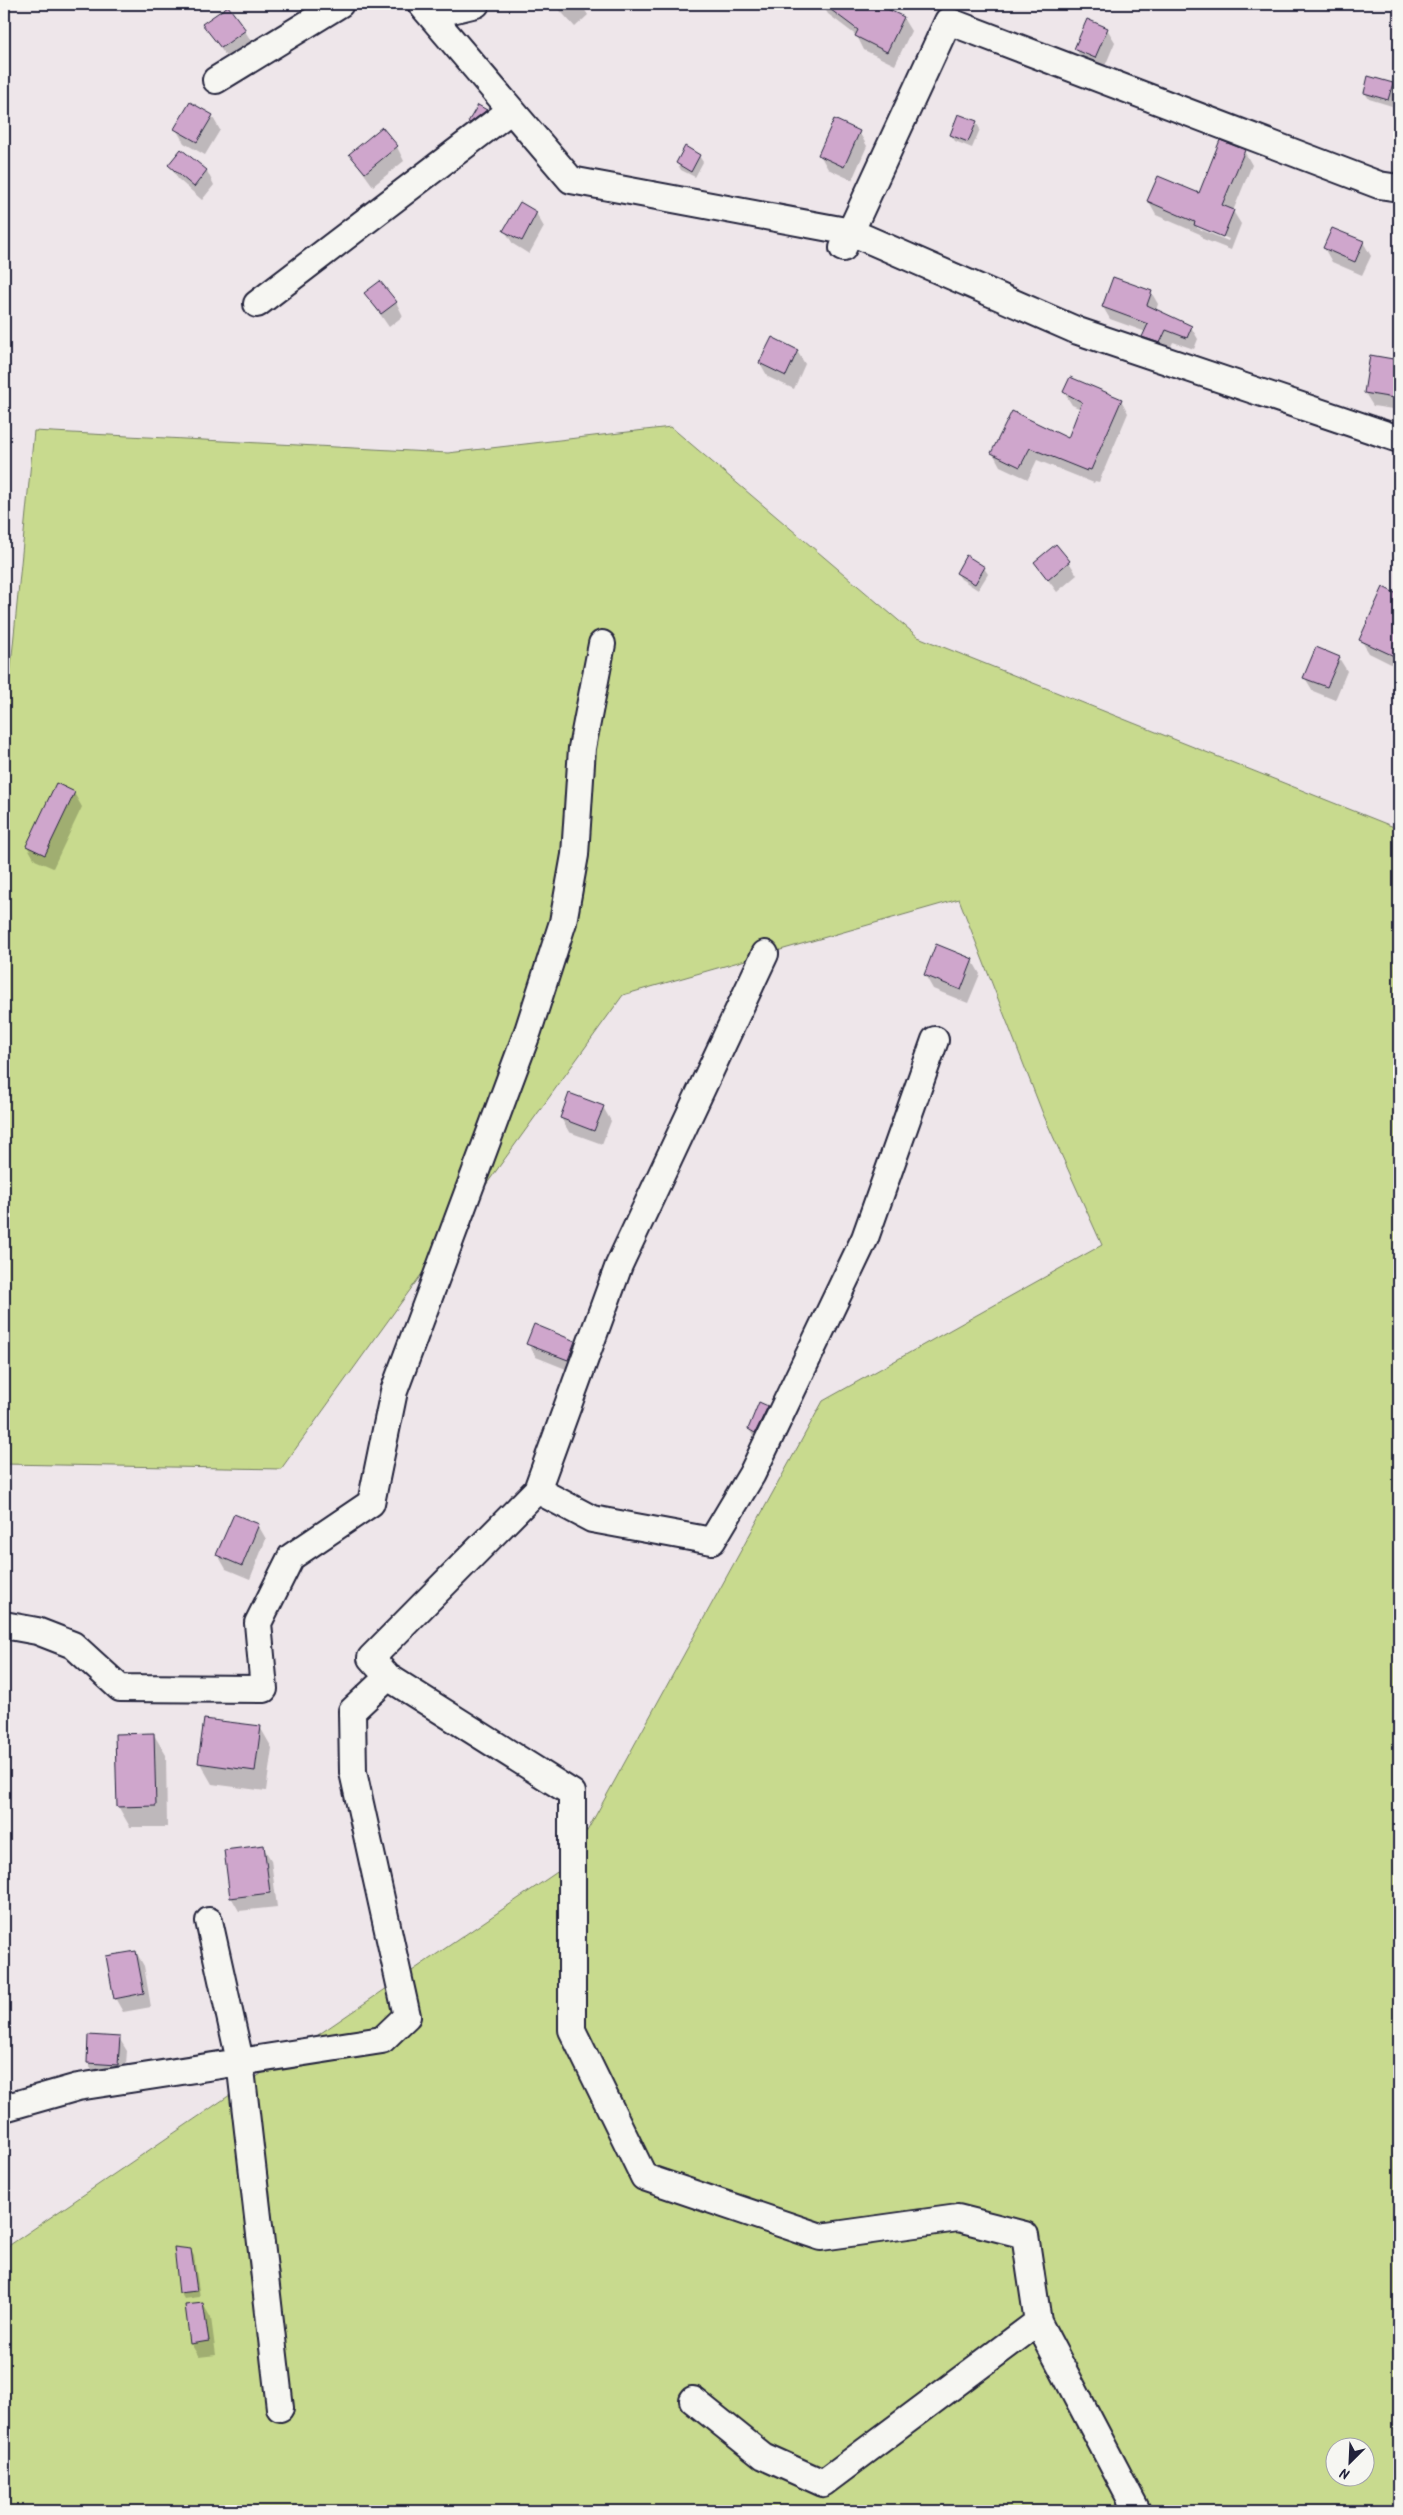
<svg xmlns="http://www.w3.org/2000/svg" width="1403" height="2515" font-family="Kalam,sans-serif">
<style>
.green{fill:#c8da8e;stroke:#757e64;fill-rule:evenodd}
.shadow{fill:#0003;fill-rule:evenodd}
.building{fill:#cfa6cc;stroke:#22223b}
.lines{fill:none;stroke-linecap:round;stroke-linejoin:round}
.street-casing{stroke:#22223b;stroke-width:30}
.street{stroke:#f6f6f2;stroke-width:26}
</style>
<rect width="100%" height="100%" fill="#eee6ea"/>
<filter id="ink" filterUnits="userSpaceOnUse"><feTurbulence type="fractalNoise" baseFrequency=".02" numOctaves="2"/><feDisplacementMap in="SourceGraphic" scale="10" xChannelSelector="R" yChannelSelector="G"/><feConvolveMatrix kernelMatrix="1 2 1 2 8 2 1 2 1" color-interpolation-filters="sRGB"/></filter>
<g filter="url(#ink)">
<path class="green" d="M671 427 918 637 1399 829V2511H4V2249L569 1864 823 1401 1102 1245 1043 1114 959 899 623 995 281 1469 4 1464V737L34 431 448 453ZM1336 2448H1366V2478H1336Z"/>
<path class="shadow" d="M554 4H581L588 15 575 27Z
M822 4H858L868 11 874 4 903 18 911 31 895 65 864 50 857 36 828 14Z
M204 24 245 31 253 44 229 61Z
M1107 29 1115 42 1103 71 1084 63 1076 49Z
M1392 84 1396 91 1392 106 1369 99 1365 93Z
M486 110 489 117 474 129 470 122Z
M212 116 220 130 205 155 184 143 176 129Z
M976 122 980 129 972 148 955 141 951 135Z
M859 132 867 146 852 180 828 169 820 155Z
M397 147 404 161 373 186 350 154Z
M182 151 207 171 214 185 202 200 178 179 170 165Z
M1244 151 1252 165 1233 211 1241 224 1231 250 1203 239 1200 234 1156 215 1148 201 1199 194ZM1197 225 1229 239 1228 241 1197 228Z
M699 156 703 162 695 177 681 170 677 163Z
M520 204 536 213 544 227 529 254 513 244 505 231Z
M1363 242 1371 256 1362 275 1332 262 1324 248Z
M1151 292 1158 304 1156 310 1191 327 1198 339 1194 349 1173 342 1167 355 1151 349 1144 337 1146 332 1110 319 1103 307Z
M366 294 396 302 403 316 389 327Z
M797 351 805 364 794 389 768 377 760 363Z
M1371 356 1399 361V410L1373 406 1365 393Z
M1064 392 1121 400 1128 413 1099 482 1095 481 1094 483 1037 460 1028 479 1000 466 993 453 1068 440 1081 409 1072 405Z
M1035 562H1069L1077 575 1057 592Z
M984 568 988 574 978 590 961 579 957 573Z
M1383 589 1399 597V652L1393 665 1369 653 1361 640Z
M1339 658 1347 671 1335 700 1313 691 1305 678Z
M57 785 74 793 82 807 53 868 35 860 27 846Z
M972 960 980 974 968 1003 933 989 925 975Z
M603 1107 611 1121 602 1144 569 1132 561 1118Z
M574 1342 582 1356 576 1373 536 1357 528 1343Z
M767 1407 771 1413 759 1438 753 1436 749 1429Z
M258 1525 266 1539 250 1579 226 1569 218 1555Z
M260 1727 272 1748 266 1791 212 1784 200 1763Z
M154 1735 166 1755 167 1827H130L118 1806Z
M263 1847 271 1860 277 1907 239 1911 231 1897Z
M136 1952 144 1966 151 2007 123 2012 115 1998Z
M119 2038 127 2051 125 2078 96 2076 88 2063Z
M191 2250 194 2256 200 2297 184 2299 180 2292Z
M203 2304 211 2318 216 2355 199 2357 191 2344Z"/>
<path class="building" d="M823 4H877L904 17 887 52 855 36 858 30Z
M228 6 246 30 221 48 202 24Z
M1087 19 1108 28 1095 58 1074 49Z
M1368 76 1393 83 1388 100 1364 93Z
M190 102 213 115 197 142 174 129Z
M478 105 487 110 470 123 468 122Z
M958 114 977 121 968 142 950 135Z
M834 119 860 131 844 167 818 155Z
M382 127 398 146 365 173 349 154Z
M1220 140 1245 150 1222 205 1234 210 1223 237 1194 225 1195 222 1147 201 1158 176 1199 193Z
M685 146 700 155 691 172 676 163Z
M181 149 207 170 194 187 168 165Z
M520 202 537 212 522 241 503 231Z
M1332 228 1364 241 1355 262 1323 248Z
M1113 277 1152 291 1147 305 1192 326 1187 338 1166 330 1160 343 1142 337 1148 324 1102 307Z
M380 281 397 302 381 314 364 293Z
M772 337 798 350 786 376 759 363Z
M1370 355 1399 360 1394 398 1364 393Z
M1070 377 1122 399 1091 470 1088 469 1087 471 1030 448 1020 467 991 453 1012 411 1068 438 1082 402 1063 392Z
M1056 544 1070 561 1048 580 1034 562Z
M966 555 985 567 975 584 956 573Z
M1383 587 1399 595V643L1394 656 1359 640Z
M1316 647 1340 657 1327 687 1303 678Z
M56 783 75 792 45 855 26 846Z
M936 944 973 959 961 990 924 975Z
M569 1093 604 1106 594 1131 560 1118Z
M534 1324 575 1341 568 1360 526 1344Z
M759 1402 768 1406 755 1433 748 1429Z
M234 1514 259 1524 242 1566 216 1555Z
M204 1719 261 1726 255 1771 198 1763Z
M154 1733 156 1806 117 1807 115 1734Z
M264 1845 270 1893 230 1898 224 1850Z
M136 1951 144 1993 114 1999 106 1956Z
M88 2035 120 2037 118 2065 87 2063Z
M174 2247 191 2249 197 2291 179 2293Z
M203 2303 209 2341 190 2344 185 2305Z"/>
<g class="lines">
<g class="street-casing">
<path id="street" d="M421 4 571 180 851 232 1078 331 1399 439
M431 15 476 4
M216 80 340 4
M843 248 948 21 1379 185 1399 188
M257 304 511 110
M765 954 619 1265 537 1490 371 1658 388 1677 572 1793V2030L644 2177 821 2237 958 2218 1025 2235 1038 2322 1137 2511
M537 1490 592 1519 712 1541 752 1474 865 1238 935 1040
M4 1625 37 1631 73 1645 120 1688 264 1689 258 1623 291 1557 371 1503 394 1391 528 1031 563 922 575 855 582 748 602 644
M209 1921 240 2061 280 2408
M4 2108 78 2087 382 2040 407 2016 353 1772 352 1711 388 1677
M693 2400 763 2456 823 2483 1038 2322"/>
</g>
<use href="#street" class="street"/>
</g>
</g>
<rect width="1403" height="2515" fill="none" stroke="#f6f6f2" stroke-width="20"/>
<rect x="10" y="10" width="1383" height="2495" fill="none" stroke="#22223b" stroke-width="2" filter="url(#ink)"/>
<g transform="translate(1350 2462) rotate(204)"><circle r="24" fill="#f6f6f2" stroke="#a1a1a9"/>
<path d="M0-4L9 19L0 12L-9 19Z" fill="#22223b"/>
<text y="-8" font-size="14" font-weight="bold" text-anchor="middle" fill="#22223b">N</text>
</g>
</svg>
